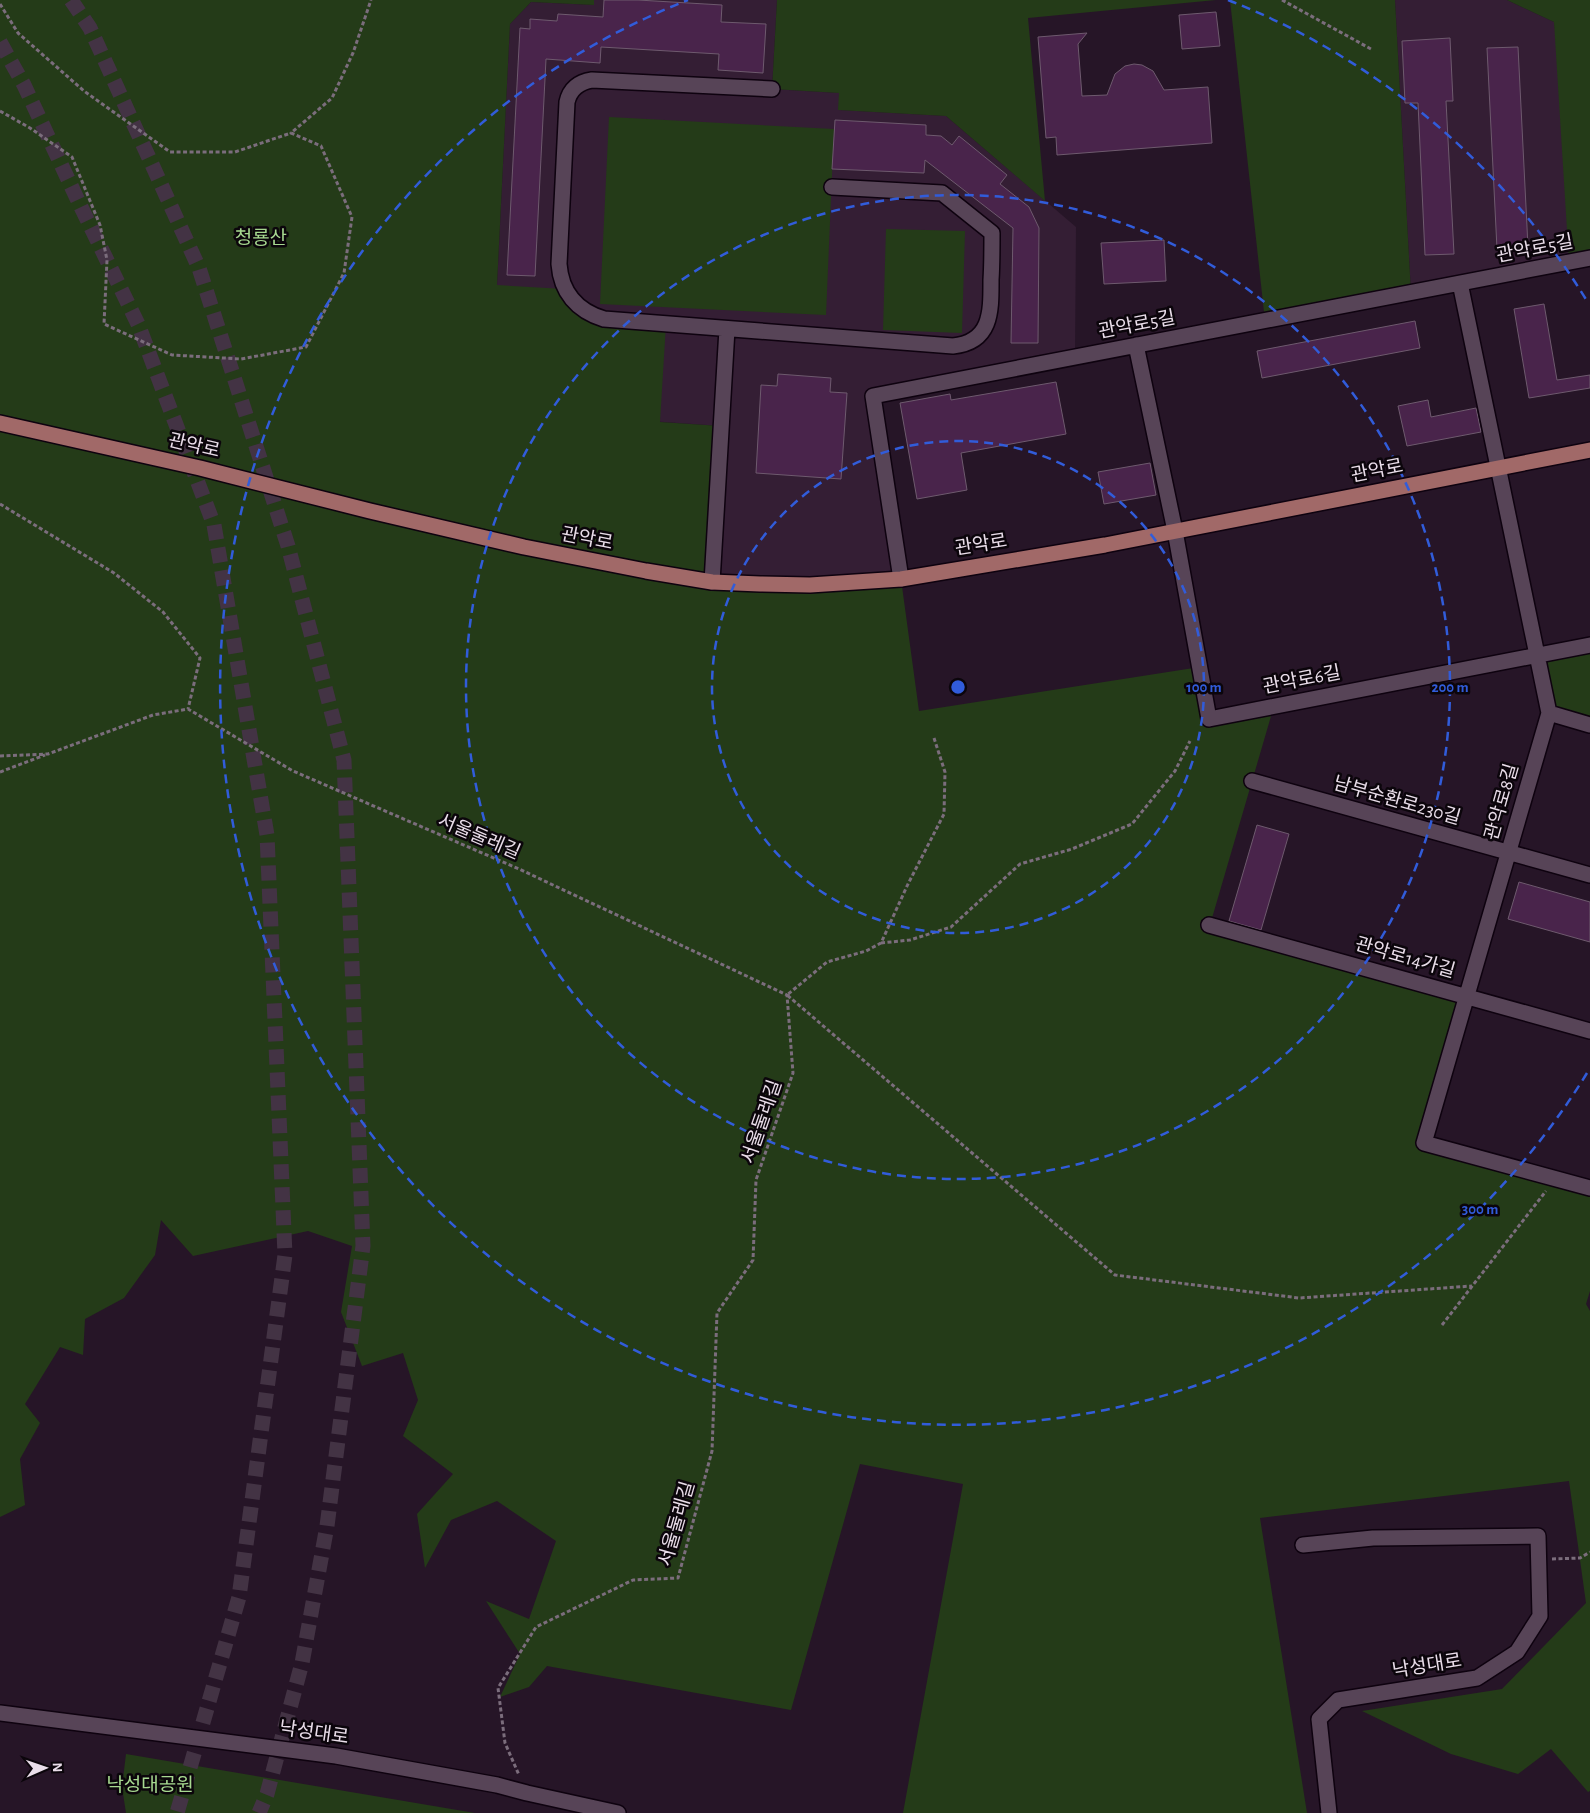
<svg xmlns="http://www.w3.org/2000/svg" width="1590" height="1813" font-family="'Alegreya Sans','Noto Sans KR',sans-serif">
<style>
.built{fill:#341e34}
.green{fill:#243b18}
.building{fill:#49244b;stroke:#6e5a6e}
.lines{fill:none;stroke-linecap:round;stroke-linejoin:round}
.highway-tunnel{stroke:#433344;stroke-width:15;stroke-dasharray:15 8;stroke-linecap:butt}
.minor-casing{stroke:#0e020f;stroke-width:18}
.major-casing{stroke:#0e020f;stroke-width:18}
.path{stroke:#7b6d7c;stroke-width:3;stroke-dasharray:4 2.5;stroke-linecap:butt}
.minor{stroke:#574457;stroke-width:15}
.major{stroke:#a16968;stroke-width:15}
.ring{fill:none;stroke:#315cda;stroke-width:2.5;stroke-dasharray:9 6}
.labels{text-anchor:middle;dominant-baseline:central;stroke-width:5;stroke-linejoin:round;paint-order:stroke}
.park-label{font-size:19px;fill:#a7d990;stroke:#0b050b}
.street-label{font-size:19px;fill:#e9dde9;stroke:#0b050b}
.centre{fill:#315cda;stroke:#0b050b;stroke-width:2.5}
.ring-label{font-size:15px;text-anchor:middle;font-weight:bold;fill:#315cda;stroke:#0b050b;stroke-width:5;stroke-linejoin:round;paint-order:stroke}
</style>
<rect width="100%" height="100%" fill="#261527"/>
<path class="built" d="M594 0H777L772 89 839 93V110L946 116 1076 227 1075 357 874 396 901 579 712 582 721 426 579 416 497 285 510 24 531 2 594 5Z
M1395 0H1507L1554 22 1590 258 1411 293Z"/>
<path class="green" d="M0 0H594V5L531 2 510 24 497 285 564 289 579 307 666 324 660 422 721 426 712 582 901 579 919 711 1200 667 1209 719 1274 706 1210 925 1467 996 1424 1143 1590 1188V1291L1586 1304 1590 1311V1791L1588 1792 1551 1749 1518 1774 1451 1754 1362 1711 1502 1689 1586 1603 1569 1481 1260 1518 1307 1813H903L963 1484 860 1464 791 1710 547 1666 529 1687 500 1697 520 1654 486 1601 529 1619 556 1541 497 1501 451 1520 425 1568 417 1514 453 1474 403 1436 418 1400 403 1353 362 1366 341 1312 352 1246 308 1231 193 1256 161 1220 155 1255 124 1298 85 1319 83 1355 60 1347 25 1404 40 1423 20 1459 25 1505 0 1517Z
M777 0H1216L1028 18 1045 201 946 116 838 110 839 93 772 89Z
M1230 0H1395L1411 293 1265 321Z
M1507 0H1590V258L1569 262 1554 22Z
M609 117 834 129 826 315 600 304Z
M886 229 965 231 962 333 883 330Z
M1590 645V725L1549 713 1537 655Z
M126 1754 475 1813H126L122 1787Z"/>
<path class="building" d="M604 0H638L722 5 721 22 766 24 763 73 718 70 719 54 601 47 600 63 546 59 535 276 507 275 520 28 530 29V19L557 21 558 14 603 17Z
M1216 12 1220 46 1182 49 1179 15Z
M1087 33 1078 44 1082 96 1107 95 1115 74 1125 66 1134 64 1142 65 1153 71 1164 90 1208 87 1212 143 1057 155 1056 137 1046 138 1038 37Z
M1450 38 1453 101H1446L1454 254 1425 255 1418 103H1405L1402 41Z
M1518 47 1528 247 1497 249 1487 48Z
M835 120 926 125V135L941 136 952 145 959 136 1007 175 1000 184 1029 207 1039 228 1038 343H1011L1013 228 925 160 924 173 832 169Z
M1164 240 1166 281 1104 284 1101 243Z
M1544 304 1557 380 1590 375V388L1529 398 1514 309Z
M1415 321 1420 348 1262 378 1257 351Z
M778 374 831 378 830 392 847 393 841 479 756 473 761 385 777 386Z
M1056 382 1066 434 961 453 967 490 917 499 900 403 950 394 951 400Z
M1428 400 1431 417 1476 408 1481 432 1407 446 1398 406Z
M1150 463 1156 495 1104 504 1098 472Z
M1257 825 1289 834 1261 930 1229 921Z
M1519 882 1590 902V942L1508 919Z"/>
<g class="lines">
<path class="highway-tunnel" d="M71 0 90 28 199 268 288 546 344 760 363 1246 327 1526 302 1663 267 1794 259 1813
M0 42 24 85 81 207 138 324 214 525 267 835 285 1255 239 1597 177 1813"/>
<g class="minor-casing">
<path id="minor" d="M772 89 592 80C579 82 570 89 567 102L559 264C561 292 577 311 604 319L953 346C992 342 991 311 991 280 992 265 992 249 992 233L942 193 832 187
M1460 283 1549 713 1424 1143 1590 1188
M1136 345 1175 531 1209 719 1590 645
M901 579 873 396 1590 258
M712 582 727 329
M1549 713 1590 725
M1252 781 1590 875
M1209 925 1590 1031
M1303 1545 1373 1538 1538 1536 1540 1616 1517 1652 1477 1678 1338 1700 1319 1719 1329 1813
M0 1713 336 1756 497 1785 527 1793 618 1813"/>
</g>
<g class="major-casing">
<path id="major" d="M0 423 200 468 370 511 524 547 646 571 712 582 760 584 810 585 901 579 1105 545 1590 450"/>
</g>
<path class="path" d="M1282 0 1371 49
M0 4 18 33 84 91 170 152H235L291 133
M0 111 30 128 72 157 100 225 107 260 104 324 172 355 241 359 306 347 344 273 352 217 321 146 291 133 332 98 353 53 371 0
M0 504 114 573 163 612 200 658 188 709
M934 738 945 772 944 814 908 884 881 943 866 951 827 962 787 995 1115 1275 1299 1298 1472 1286
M0 756 48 754 153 715 188 709 293 771 519 869 787 995 793 1073 756 1180 753 1260 717 1313 712 1451 678 1578 633 1580 536 1627 498 1688 505 1743 519 1775
M0 772 45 755
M881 943 910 940 951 927 1020 864 1072 849 1132 824 1175 771 1190 741
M1442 1325 1546 1191
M1552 1559 1580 1558 1590 1552"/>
<use href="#minor" class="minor"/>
<use href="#major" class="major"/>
</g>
<g class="ring">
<circle cx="958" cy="687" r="246"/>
<circle cx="958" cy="687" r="492"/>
<path d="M1587 1073A738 738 0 1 1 688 0M1228 0A738 738 0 0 1 1587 301"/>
</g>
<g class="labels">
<g class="park-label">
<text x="261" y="238">청룡산</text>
<text x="150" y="1785">낙성대공원</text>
</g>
<g class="street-label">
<text transform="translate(1535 249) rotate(-11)">관악로5길</text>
<text transform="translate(1137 325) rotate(-11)">관악로5길</text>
<text transform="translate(194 446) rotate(13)">관악로</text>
<text transform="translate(1377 471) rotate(-11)">관악로</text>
<text transform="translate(587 539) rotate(11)">관악로</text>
<text transform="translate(981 545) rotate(-9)">관악로</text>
<text transform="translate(1302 680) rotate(-11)">관악로6길</text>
<text transform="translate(1397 801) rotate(16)">남부순환로230길</text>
<text transform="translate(1502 802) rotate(-74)">관악로8길</text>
<text transform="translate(479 837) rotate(23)">서울둘레길</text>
<text transform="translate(1405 958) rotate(16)">관악로14가길</text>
<text transform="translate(762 1122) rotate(-71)">서울둘레길</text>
<text transform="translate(677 1524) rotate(-74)">서울둘레길</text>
<text transform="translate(1427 1666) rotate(-9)">낙성대로</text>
<text transform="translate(314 1733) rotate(8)">낙성대로</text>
</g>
</g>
<circle cx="958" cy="687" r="8" class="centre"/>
<g class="ring-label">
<text x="1204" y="692">100 m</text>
<text x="1450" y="692">200 m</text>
<text x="1480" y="1214">300 m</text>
</g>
<g transform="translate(45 1768) rotate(88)" stroke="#0b050b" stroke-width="4" paint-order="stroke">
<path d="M0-4L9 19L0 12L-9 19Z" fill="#e9dde9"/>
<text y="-8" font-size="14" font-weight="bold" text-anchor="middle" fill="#e9dde9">N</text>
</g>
</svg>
